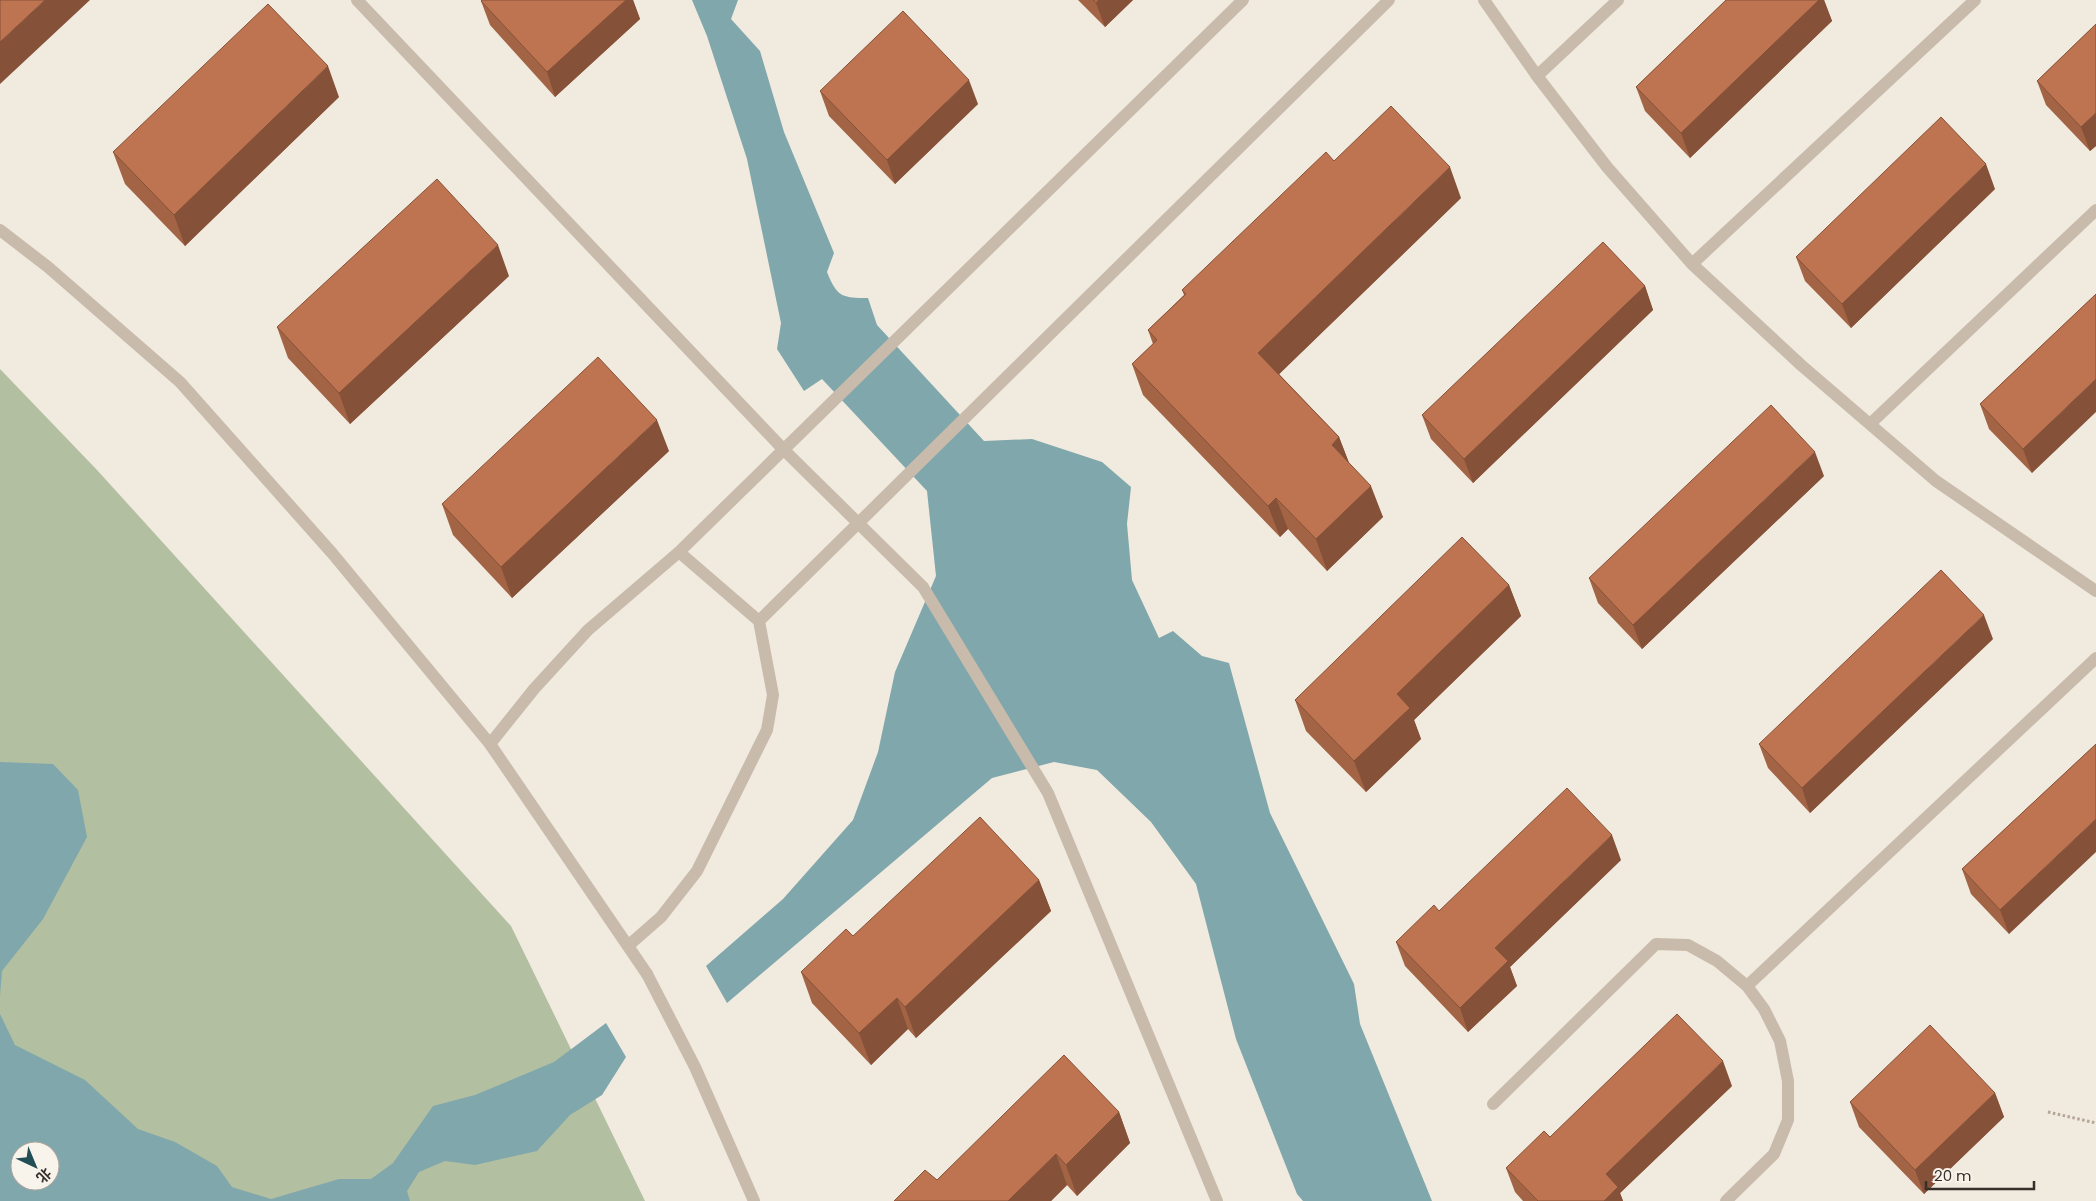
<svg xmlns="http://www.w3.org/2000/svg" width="2096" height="1201" font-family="Poppins,'Noto Sans SC',sans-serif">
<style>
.green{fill:#b2bfa0;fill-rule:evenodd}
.water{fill:#80a7ac;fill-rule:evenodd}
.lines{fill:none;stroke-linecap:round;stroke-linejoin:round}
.path{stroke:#b4a596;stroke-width:3;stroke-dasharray:2.5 2.5;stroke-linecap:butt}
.lane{stroke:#c9bbab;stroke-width:12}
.street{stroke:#c9bbab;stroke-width:12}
.wall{fill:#a36445}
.shaded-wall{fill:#855138}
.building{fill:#be7450;stroke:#855138}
</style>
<rect width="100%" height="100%" fill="#f1eadf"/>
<path class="green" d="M0 369 97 470 511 926 645 1201H0ZM20 1151H50V1181H20Z"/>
<path class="water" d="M692 0H738L731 19 760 51 784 132 834 253 827 272C837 297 842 298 868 298L877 325 984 441 1032 439 1102 462 1131 487 1127 524 1132 580 1159 638 1173 631 1202 656 1229 663 1270 813 1354 984 1360 1024 1432 1201H1303L1297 1194 1236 1039 1196 884 1151 822 1097 770 1054 762 992 778 727 1003 706 966 783 899 853 820 878 752 895 672 936 576 927 491 822 379 804 391 777 349 781 323 747 159 707 36Z
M0 762 53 764 78 790 87 837 43 919 2 971 0 996Z
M0 1014 15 1045 85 1080 138 1129 175 1142 217 1166 232 1187 271 1199 339 1179H371L393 1163 433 1106 475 1095 554 1062 606 1023 626 1057 602 1095 570 1115 537 1151 475 1165 445 1161 419 1172 407 1191 410 1201H0ZM20 1151H50V1181H20Z"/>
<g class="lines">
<path class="path" d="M2048 1112 2096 1123"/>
<path class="lane" d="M357 0 783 449 923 587 1048 793 1217 1201
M1484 0 1537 76 1607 167 1692 264 1801 365 1936 481 2096 591
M1537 76 1618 0
M1692 264 1975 0
M1870 424 2096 210
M679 552 1243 0
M759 621 1389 0
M490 744 534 689 588 630 679 552 759 621 773 695 767 730 697 871 661 917 629 945
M647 974 695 1067 754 1201
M1747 986 2096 658
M1493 1104 1656 944 1688 945 1717 961 1747 986 1764 1009 1780 1041 1788 1081V1120L1774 1154 1726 1201"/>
<path class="street" d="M0 230 48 267 180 382 332 553 490 744 647 974"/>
</g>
<path class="wall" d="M482 0H633L640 19 555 97 490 25 481 1Z
M1078 0H1133L1105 27Z
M1726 0H1824L1832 21 1690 158 1645 111 1636 87Z
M2096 24V146L2090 151 2046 105 2037 81Z
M820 91 978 104 895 184 829 116Z
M339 97 185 246 125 184 113 152Z
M1995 189 1851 328 1805 281 1796 257Z
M1461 198 1279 374 1339 437 1349 463 1383 517 1327 571 1288 529 1280 537 1143 395 1132 364 1153 344 1148 330 1184 295 1182 290Z
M509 276 350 424 288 358 277 327Z
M1645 286 1653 310 1473 483 1431 439 1422 415Z
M2096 294 2032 473 1989 429 1980 404Z
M669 451 512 598 453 535 442 504Z
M1824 476 1642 649 1598 603 1589 578Z
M1509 585 1521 616 1414 720 1421 739 1366 792 1306 731 1295 700Z
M1993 639 1810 813 1768 768 1759 744Z
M2096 744 2009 934 1971 894 1962 869Z
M1621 860 1510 967 1517 986 1468 1032 1405 966 1396 942Z
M1039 880 1051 911 916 1038 908 1029 871 1065 812 1003 801 972 853 936Z
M1732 1086 1620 1193 1623 1201H1523L1515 1192 1506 1168 1550 1137Z
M1995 1093 2004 1117 1924 1194 1859 1127 1850 1102Z
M1119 1112 1130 1143 1077 1196 1067 1185 1051 1201H894L937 1180Z"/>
<path class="shaded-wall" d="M45 0H90L0 84V42Z
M626 0H633L640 19 555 97 547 72Z
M1099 0H1133L1105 27 1096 3Z
M1819 0H1824L1832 21 1690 158 1681 133Z
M328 66 339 97 185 246 174 215Z
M969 80 978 104 895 184 887 160Z
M2096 113V146L2090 151 2081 127Z
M1986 164 1995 189 1851 328 1842 304Z
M1450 167 1461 198 1269 384 1258 353Z
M498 245 509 276 350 424 339 393Z
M1645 286 1653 310 1473 483 1464 459Z
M2096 379V412L2032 473 2023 449Z
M657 420 669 451 512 598 501 567Z
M1339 437 1351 468 1332 445Z
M1815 452 1824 476 1642 649 1633 625Z
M1371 486 1383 517 1327 571 1316 539Z
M1276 498 1288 529 1280 537 1268 506Z
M1509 585 1521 616 1414 720 1421 739 1366 792 1354 761 1397 694Z
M1984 615 1993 639 1810 813 1802 788Z
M2096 819V852L2009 934 2000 910Z
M1612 835 1621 860 1510 967 1517 986 1468 1032 1460 1008 1495 948Z
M1039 880 1051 911 916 1038 905 1007Z
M897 998 908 1029 871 1065 859 1033Z
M1723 1061 1732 1086 1620 1193 1623 1201H1604L1606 1174Z
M1995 1093 2004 1117 1924 1194 1915 1170Z
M1119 1112 1130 1143 1077 1196 1066 1165Z
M1056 1154 1067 1185 1051 1201H1008Z"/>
<path class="building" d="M0 0H45L0 42Z
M482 0H626L547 72 481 1Z
M1093 0H1099L1096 3Z
M1726 0H1819L1681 133 1636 87Z
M268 4 328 66 174 215 113 152Z
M903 11 969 80 887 160 820 91Z
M2096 24V113L2081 127 2037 81Z
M1391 106 1450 167 1258 353 1339 437 1332 445 1371 486 1316 539 1276 498 1268 506 1132 364 1157 340 1148 330 1186 294 1182 290 1326 152 1334 161Z
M1941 117 1986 164 1842 304 1796 257Z
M437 179 498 245 339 393 277 327Z
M1603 242 1645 286 1464 459 1422 415Z
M2096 294V379L2023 449 1980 404Z
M598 357 657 420 501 567 442 504Z
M1771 405 1815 452 1633 625 1589 578Z
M1462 537 1509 585 1397 694 1410 708 1354 761 1295 700Z
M1941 570 1984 615 1802 788 1759 744Z
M2096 744V819L2000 910 1962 869Z
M1567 788 1612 835 1495 948 1508 961 1460 1008 1396 942 1434 905 1439 911Z
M980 817 1039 880 905 1007 897 998 859 1033 801 972 846 929 853 936Z
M1677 1014 1723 1061 1606 1174 1618 1187 1604 1201H1538L1506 1168 1544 1131 1550 1137Z
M1930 1025 1995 1093 1915 1170 1850 1102Z
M1064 1055 1119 1112 1066 1165 1056 1154 1008 1201H894L925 1170 937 1180Z"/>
<g transform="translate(35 1166) rotate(136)"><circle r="24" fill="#f9f4eb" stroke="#aba59e"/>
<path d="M0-4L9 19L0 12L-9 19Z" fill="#224e56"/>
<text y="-8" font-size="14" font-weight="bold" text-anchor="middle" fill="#372f2a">北</text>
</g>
<path d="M1926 1181v8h108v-8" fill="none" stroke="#372f2a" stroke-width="2.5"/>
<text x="1934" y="1181" font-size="15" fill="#372f2a" stroke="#f9f4eb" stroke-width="4" paint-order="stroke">20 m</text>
</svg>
